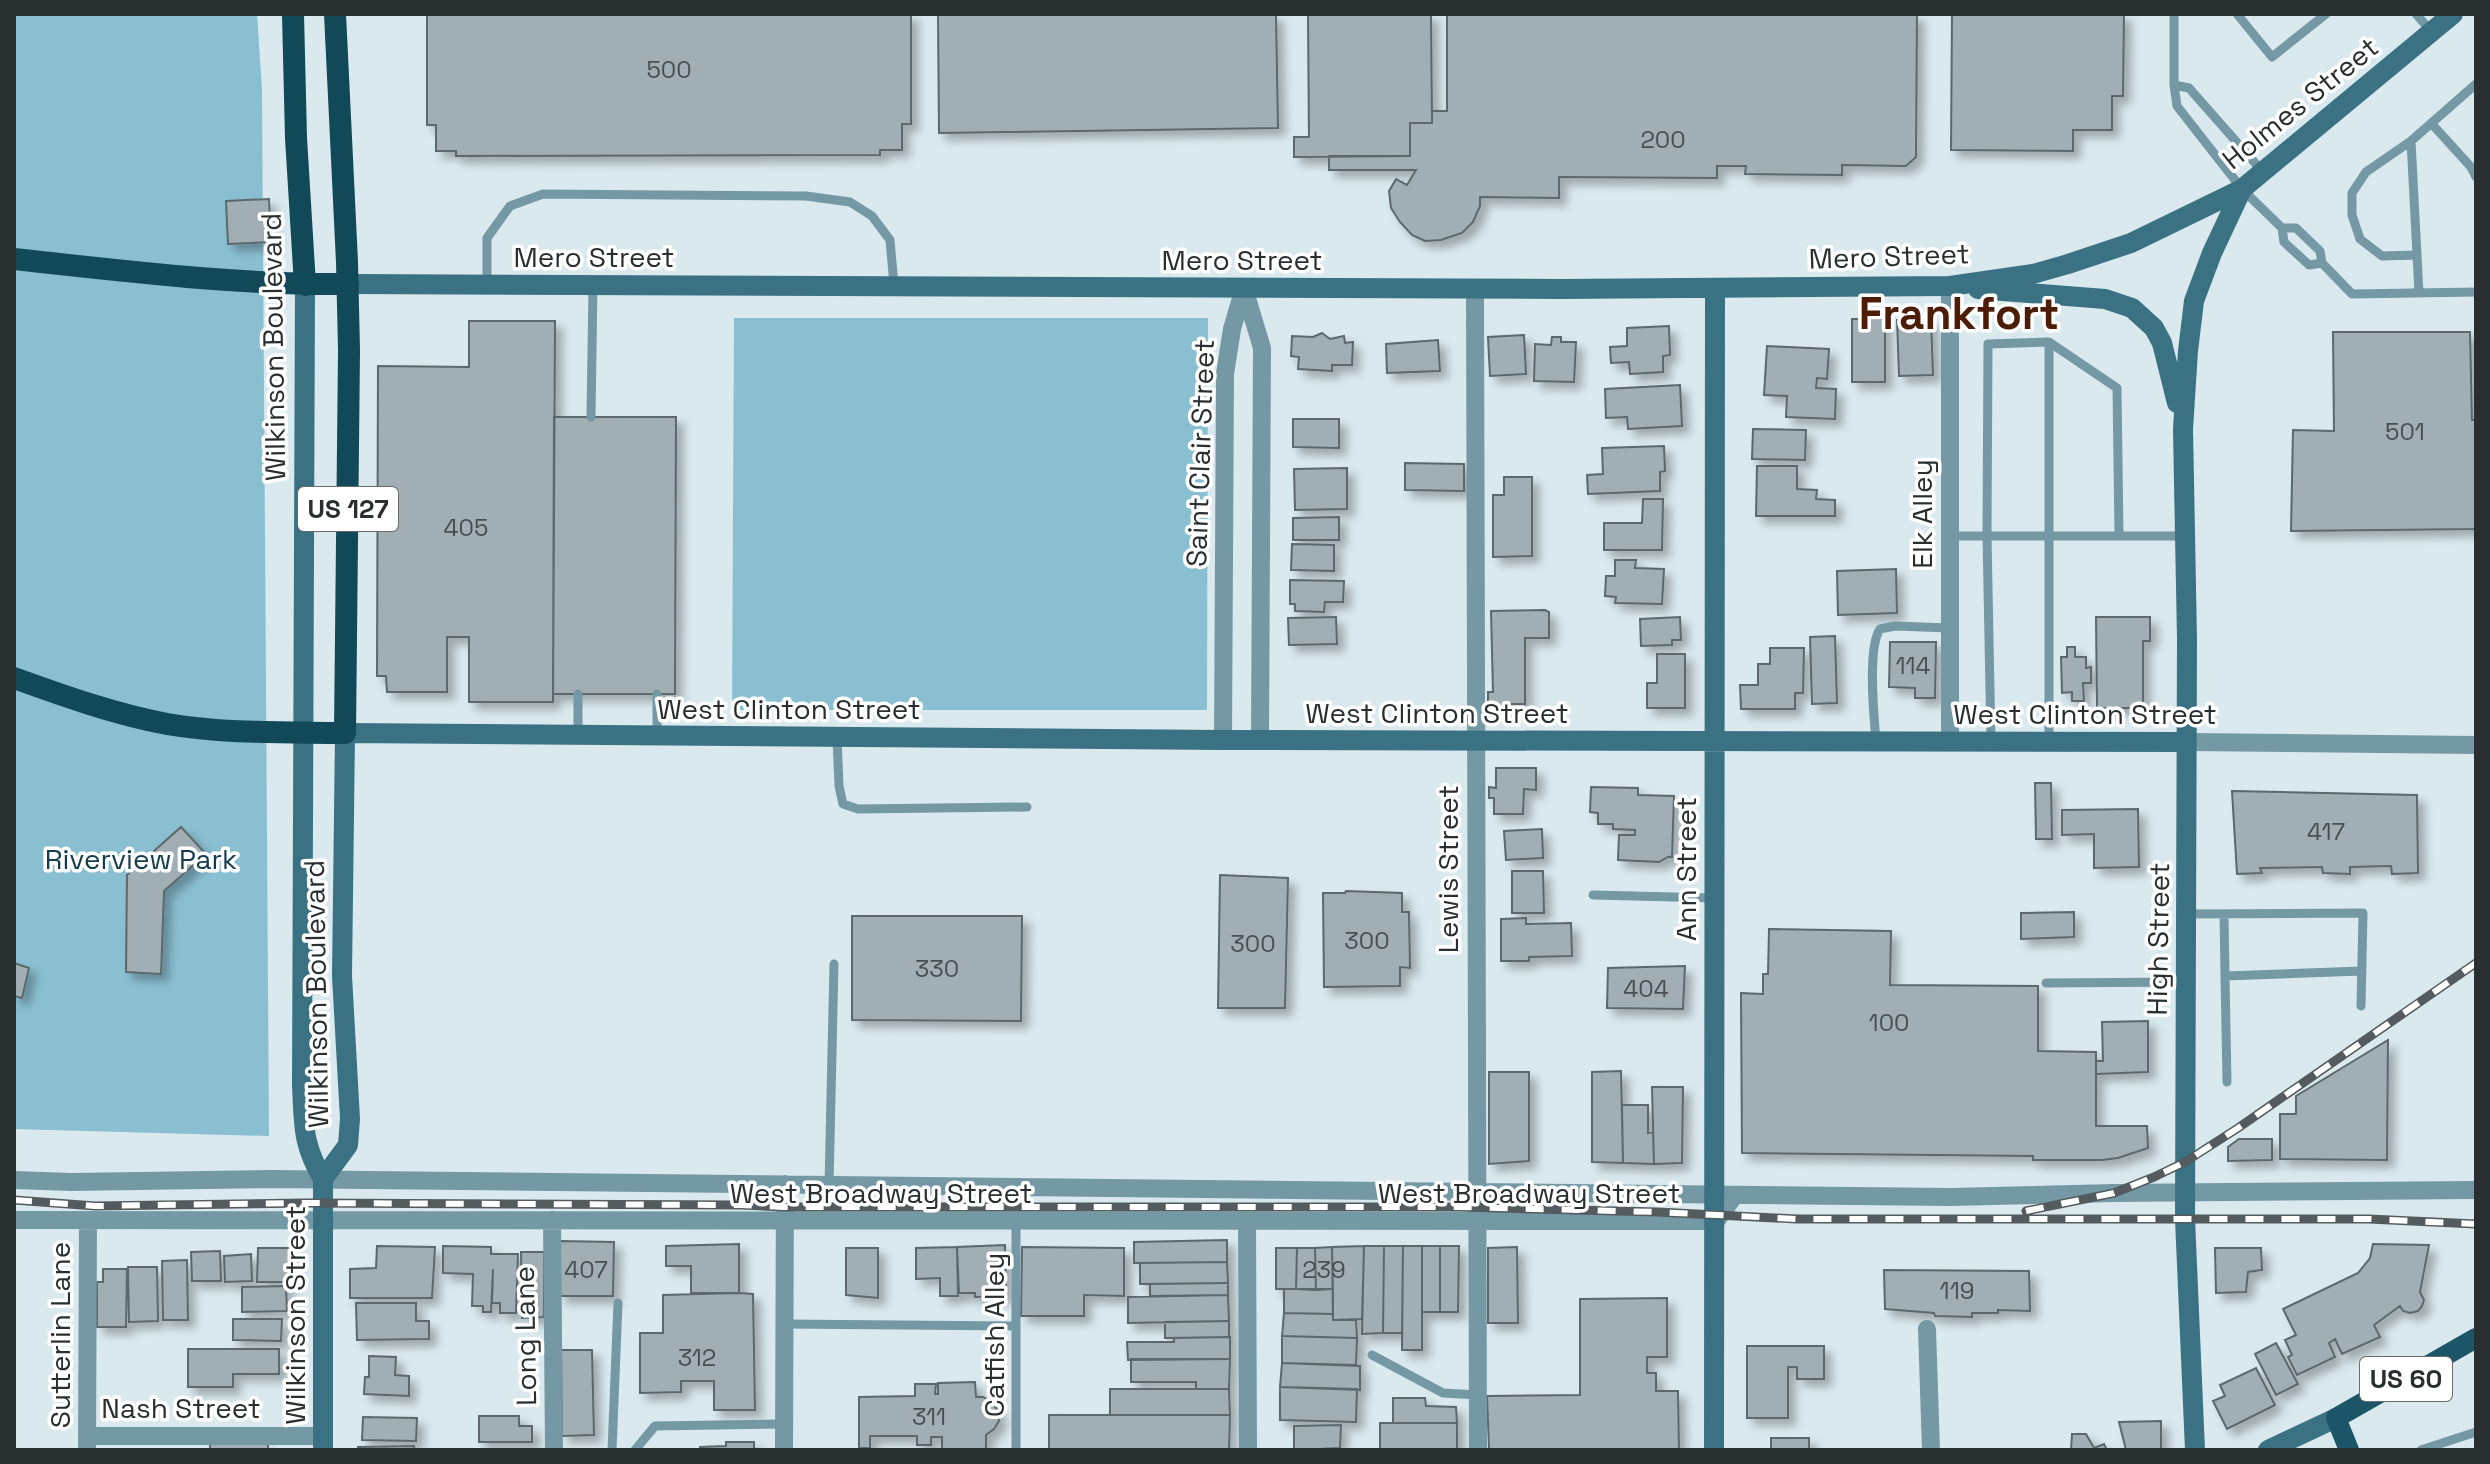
<svg xmlns="http://www.w3.org/2000/svg" width="2490" height="1464" font-family="'Space Grotesk',sans-serif">
<style>
.green{fill:#8abfd2}
.building{fill:#a1afb4;stroke:#5b686c;stroke-width:2;filter:url(#shadow)}
.lines{fill:none;stroke-linecap:round;stroke-linejoin:round}
.service{stroke:#7598a5;stroke-width:9}
.minor{stroke:#7598a5;stroke-width:18}
.secondary{stroke:#3a7284;stroke-width:20}
.primary{stroke:#1b5567;stroke-width:20}
.trunk{stroke:#114959;stroke-width:22}
.rail-casing{stroke:#535b5e;stroke-width:9}
.rail{stroke:#fff;stroke-width:6;stroke-dasharray:18;stroke-linecap:butt}
.labels{text-anchor:middle;dominant-baseline:central;stroke-width:7;stroke-linejoin:round;paint-order:stroke}
.number-label{font-size:24px;fill:#474f52}
.shield{fill:#fff;stroke:#696d6f;stroke-width:2}
.shield-label{font-size:26px;font-weight:bold;fill:#292f31}
.street-label{font-size:28px;fill:#292f31;stroke:#fff}
.park-label{font-size:28px;fill:#143d4a;stroke:#fff}
.town-label{font-size:44px;font-weight:bold;fill:#4c1c07;stroke:#fff}
</style>
<defs>
<filter id="shadow"><feDropShadow dx="7" dy="7" stdDeviation="4" flood-color="#0004"/></filter>
</defs>
<rect width="100%" height="100%" fill="#dae9ee"/>
<path class="green" d="M14 14H257L262 90 269 1136 14 1129Z
M734 318H1208L1207 710H732Z"/>
<path class="building" d="M427 14H911V124H902V150H880V155L456 156V151H436V125H427Z
M938 14H1276L1278 128 939 133Z
M1308 14H1431L1432 123H1410V156L1294 157V137H1309Z
M1447 14H1917L1916 157 1906 166 1842 165V175L1745 174 1746 166H1717V178L1559 177V198L1480 197V206L1473 222 1462 233 1441 240 1425 241 1412 235 1400 222 1391 208 1389 191 1396 179 1407 185 1416 170H1329V156H1410V123H1432V111H1447Z
M1952 14H2124L2123 96H2112V130H2073V151L1951 150Z
M269 199 271 242 228 244 226 201Z
M1852 319H1885V382H1852Z
M1931 319 1933 375 1899 376 1897 320Z
M469 321H555L553 702H469V637H447V692H387L386 676H377L378 366 469 367Z
M1669 326 1670 355 1663 356V372L1630 374 1629 362 1611 363 1610 347 1627 346V328Z
M2333 332H2470L2472 420H2476V529L2291 531 2293 430 2334 431Z
M1322 333 1330 339 1344 336 1345 343 1353 342 1352 365H1332V371L1298 369 1299 357 1291 356 1292 336 1313 337Z
M1524 335 1526 374 1490 376 1488 337Z
M1552 337H1561V342H1576L1574 382 1534 381 1535 344 1551 345Z
M1438 340 1440 371 1387 373 1386 344Z
M1767 346 1829 349 1827 379 1817 378 1816 388 1836 389 1835 419 1786 417 1787 396 1764 395Z
M1680 385 1682 426 1628 429 1627 417 1606 418 1605 389Z
M554 417H676L675 694H553Z
M1293 419H1339V448L1293 447Z
M1753 429 1806 430 1805 460 1752 459Z
M1664 446 1665 471 1660 472V491L1588 494 1587 475 1603 474 1602 448Z
M1405 463 1464 464V491L1405 490Z
M1757 466H1797V489L1817 490 1816 499 1835 500V516H1756Z
M1347 468V509L1295 510 1294 469Z
M1504 477H1532V556L1493 557V495H1504Z
M1643 499H1663L1662 550H1604V523H1642Z
M1339 517V540H1293V518Z
M1292 544 1334 545V571L1291 570Z
M1615 560H1636L1635 568 1664 569 1662 604 1615 603 1616 597 1605 596 1606 576H1615Z
M1896 569 1897 613 1838 615 1837 571Z
M1290 580 1344 581 1343 602H1325L1324 612 1295 611V604H1290Z
M1545 610 1549 612V638H1525V704H1504L1501 710H1488V692H1493L1491 611Z
M1336 617 1337 644 1289 645 1288 618Z
M1680 617 1681 640H1672V645L1641 646 1640 619Z
M2096 617H2150V641H2143V708H2097Z
M1835 636 1837 703 1812 704 1810 637Z
M1890 642H1936L1935 698H1915V688L1889 687Z
M2067 647H2075V657H2086V668L2091 667V683H2083L2084 701H2072V692L2062 693 2061 657H2067Z
M1770 648H1804L1803 693H1795V709H1741L1740 685H1758V664H1770Z
M1657 654H1685V708H1647V683H1657Z
M1496 768H1536V790L1524 789 1523 814H1494V798H1489V787L1496 788Z
M2035 783H2051L2052 839H2036Z
M1591 787 1638 788V795L1674 796 1672 857H1668L1659 862 1618 860 1619 835H1635V830L1613 829V824H1598V813L1590 812Z
M2232 791 2417 795 2418 873 2392 874 2391 866 2350 867V874L2323 873 2322 867 2260 868 2262 873 2237 874Z
M2138 809 2139 867 2094 868V834L2062 835V810Z
M181 827 206 854 164 891 161 974 126 972 127 875Z
M1542 829 1543 858 1506 860 1504 831Z
M1512 871H1543L1544 913H1512Z
M1220 875 1288 878 1285 1008H1218Z
M1346 891 1402 893V912H1409L1410 968 1400 967V986L1324 987 1323 893H1345Z
M2074 912V937L2021 939V913Z
M852 916H1022L1021 1021 852 1020Z
M1526 918V924L1571 923 1572 956 1529 957V961H1501V919Z
M1769 929 1891 931 1890 985 2038 986V1051L2096 1052V1126H2147L2148 1148 2118 1158 2102 1160H2033V1156L1742 1153 1741 993 1763 994V974H1768Z
M14 963 29 968 22 998 14 996Z
M1685 966 1683 1009 1607 1008 1608 968Z
M2148 1021V1072L2096 1074V1061H2103L2102 1022Z
M2388 1040 2387 1160 2280 1159V1114H2296V1096Z
M1621 1071 1623 1163 1592 1162V1072Z
M1489 1072H1529V1161L1489 1164Z
M1652 1087H1683L1682 1163 1654 1164Z
M1622 1105H1648V1133L1653 1132 1654 1164 1623 1163Z
M2239 1139H2272V1160L2228 1161V1147Z
M1227 1240V1262L1134 1263V1242Z
M560 1241 614 1242 613 1296H559Z
M739 1244V1293H691V1266H666V1246Z
M2373 1244 2429 1245 2420 1292 2424 1300 2422 1306 2418 1311 2410 1313 2403 1311 2400 1306 2374 1325 2380 1337 2342 1354 2335 1339 2329 1343 2335 1357 2297 1375 2288 1357 2292 1355 2285 1340 2296 1335 2283 1309 2358 1273 2370 1258Z
M1005 1245 1006 1296 975 1297V1293H959L957 1247Z
M377 1246 435 1247 432 1298H350V1269L376 1268Z
M443 1246 491 1247V1254H518L516 1313H500V1303H492L493 1269 491 1312H483V1306H472L473 1274 443 1273Z
M1364 1246 1362 1319 1333 1320 1332 1247Z
M1364 1246H1384L1383 1333 1362 1334Z
M1384 1246H1403L1402 1333H1383Z
M1403 1246H1422V1350H1402Z
M1422 1246H1440V1312H1422Z
M1440 1246H1459L1458 1312H1440Z
M957 1247 958 1296H940V1278L916 1279V1248Z
M1022 1247 1124 1248V1296L1084 1295V1316H1021Z
M1332 1247 1333 1289 1316 1290 1315 1248Z
M1517 1247 1518 1323H1488V1248Z
M258 1248H292V1282H257Z
M846 1248H878V1298L846 1295Z
M1276 1248H1297L1296 1289H1276Z
M1297 1248H1315L1316 1290 1296 1289Z
M2215 1248H2261L2262 1270 2248 1272 2246 1292 2216 1293Z
M220 1251 221 1281H192L191 1252Z
M521 1252H544V1317L522 1318Z
M251 1254 252 1281 225 1282 224 1256Z
M187 1260 188 1320H163L162 1261Z
M1227 1262 1228 1283 1140 1284V1263Z
M128 1267H157L158 1321 129 1322Z
M103 1269H127L126 1327H97V1282H103Z
M1884 1270 2029 1271 2030 1311 1998 1310V1313H1972V1317L1935 1316 1934 1313 1885 1309Z
M1228 1283V1295L1150 1296V1284Z
M286 1286 287 1311 242 1312V1287Z
M1284 1289H1333V1314L1284 1313Z
M739 1293 753 1294 755 1410H714V1381H681V1392L640 1393V1333H663V1295Z
M1228 1295 1229 1321 1128 1323V1297Z
M1667 1298V1357H1647V1373H1656V1391H1678L1679 1450 1489 1449 1487 1396 1580 1395V1299Z
M356 1303H416V1321H429V1339L357 1340Z
M1284 1313 1333 1314V1320H1356L1357 1338 1282 1336Z
M233 1319H282L281 1341 233 1340Z
M1229 1321V1337L1165 1338V1322Z
M1282 1336 1357 1338 1356 1365 1282 1363Z
M1230 1337V1359L1128 1360 1127 1342H1174V1338Z
M2276 1343 2298 1384 2276 1395 2255 1354Z
M1747 1346H1824V1379H1797V1367H1788V1418H1747Z
M188 1349H279V1374H233V1387H188Z
M561 1350H592L594 1435 562 1436Z
M369 1356 396 1357 395 1375 409 1376V1396L364 1394 365 1377H369Z
M1131 1359H1230L1229 1389H1196V1382H1131Z
M1282 1363 1360 1366V1390L1280 1387Z
M2256 1368 2275 1405 2227 1429 2213 1401 2225 1396 2220 1385Z
M975 1382 976 1397H983L992 1402 998 1411 999 1421 994 1429 986 1435V1449L942 1450V1437H931V1445H917V1436H870V1448H859V1397L915 1396V1384H936L935 1394H938V1383Z
M1280 1387 1357 1389 1356 1422 1280 1420Z
M1110 1389H1229L1230 1415H1110Z
M1393 1398H1425L1426 1406 1456 1407 1457 1423H1393Z
M1049 1415H1230L1229 1450H1049Z
M479 1416H519V1426H532V1442H479Z
M363 1417 417 1418 416 1441 362 1440Z
M2161 1421V1450H2126L2119 1422Z
M1380 1423H1457V1450H1380Z
M1341 1425 1340 1448 1294 1450V1426Z
M2072 1434H2086L2094 1448 2104 1444 2107 1450H2071Z
M1771 1438H1809V1450H1771Z
M726 1442H754V1450H700V1447L726 1446Z
M210 1443 268 1444V1450H210Z
M414 1446 415 1450H358V1447Z"/>
<g class="lines">
<path class="service" d="M2174 14V85
M2237 14 2272 57 2326 14
M2416 14 2431 31
M2431 123 2471 167 2476 177
M2411 141 2366 172 2352 193V215L2360 239 2382 256 2417 255
M2263 172 2189 88 2174 85 2177 106 2242 189 2282 228 2284 242 2309 265 2322 263
M2282 228H2296L2320 251 2322 263 2352 294 2476 292
M487 284V238L510 206 543 194 806 196 850 202 872 216 890 240 894 285
M2419 293 2411 141 2476 84
M591 417 593 285
M1950 536H2186
M578 694V734
M657 734V694
M837 737 839 786 843 804 858 809 1027 807
M1876 741C1874 717 1867 648 1880 629L1895 626 1950 628
M1991 742 1987 536 1988 344 2049 342 2117 388 2119 535
M2049 742V342
M1593 895 1713 898
M2187 914 2363 913 2361 1006
M2224 914 2225 976 2362 971
M2225 976 2227 1082
M2046 983 2186 982
M829 1185 834 964
M785 1324 1016 1326
M1372 1355 1443 1393 1478 1395
M612 1450 618 1303
M635 1450 655 1426 785 1424
M1016 1450V1221
M2421 1450 2476 1432"/>
<path class="minor" d="M1244 288 1262 348 1260 740
M1475 289 1478 1450
M1223 740 1225 374 1232 329 1244 288
M1950 742V286
M2187 742 2476 745
M14 1180 71 1182 272 1179 1951 1197 2114 1193 2476 1190
M14 1220 1716 1221 1735 1195
M552 1220 554 1450
M1247 1221 1248 1450
M1927 1329 1931 1450
M87 1436H323
M87 1450 88 1220
M784 1450 785 1184"/>
<path class="secondary" d="M348 284 1561 289 1950 286 2033 274 2068 264 2131 243 2242 189 2453 14
M305 285 302 1085C304 1124 302 1144 323 1179V1450
M1978 289 2105 299 2132 308 2154 328 2162 343 2177 403
M323 1179 348 1145 350 1119 342 976 345 733 1223 740 2187 742
M1714 1450 1715 288
M2195 1450 2185 1219 2187 639 2183 429 2188 351 2194 301 2212 253 2242 189
M2268 1450 2336 1418"/>
<path class="primary" d="M2349 1450 2336 1418 2476 1338"/>
<path class="trunk" d="M293 14 296 138 305 285
M14 259C125 271 236 285 348 284
M14 678C64 696 114 714 167 724 225 734 286 732 345 733L349 350 347 262 335 14"/>
<g class="rail-casing">
<path id="rail" d="M14 1200 95 1206 306 1203 741 1205 784 1207H1459L1657 1212 1797 1219H2369L2476 1224
M2026 1211 2114 1193 2154 1177 2185 1162 2238 1128 2476 963"/>
</g>
<use href="#rail" class="rail"/>
</g>
<g class="labels">
<g class="number-label">
<text x="669" y="69">500</text>
<text x="1663" y="139">200</text>
<text x="2405" y="431">501</text>
<text x="466" y="527">405</text>
<text x="1913" y="665">114</text>
<text x="2326" y="831">417</text>
<text x="1367" y="940">300</text>
<text x="1253" y="943">300</text>
<text x="937" y="968">330</text>
<text x="1646" y="988">404</text>
<text x="1889" y="1022">100</text>
<text x="586" y="1269">407</text>
<text x="1324" y="1269">239</text>
<text x="1957" y="1290">119</text>
<text x="697" y="1357">312</text>
<text x="929" y="1416">311</text>
</g>
<g class="shield">
<rect x="298" y="487" width="100" height="44" rx="6"/>
<rect x="2360" y="1357" width="92" height="44" rx="6"/>
</g>
<g class="shield-label">
<text x="348" y="509">US 127</text>
<text x="2406" y="1379">US 60</text>
</g>
<g class="street-label">
<text transform="translate(2300 103) rotate(-39)">Holmes Street</text>
<text transform="translate(1889 256) rotate(-2)">Mero Street</text>
<text x="594" y="257">Mero Street</text>
<text x="1242" y="260">Mero Street</text>
<text transform="translate(273 347) rotate(-91)">Wilkinson Boulevard</text>
<text transform="translate(1200 453) rotate(-88)">Saint Clair Street</text>
<text transform="translate(1922 514) rotate(-90)">Elk Alley</text>
<text x="789" y="709">West Clinton Street</text>
<text x="1437" y="713">West Clinton Street</text>
<text x="2085" y="714">West Clinton Street</text>
<text transform="translate(1448 869) rotate(-90)">Lewis Street</text>
<text transform="translate(1686 869) rotate(-90)">Ann Street</text>
<text transform="translate(2158 939) rotate(-89)">High Street</text>
<text transform="translate(316 994) rotate(-91)">Wilkinson Boulevard</text>
<text x="881" y="1193">West Broadway Street</text>
<text x="1529" y="1193">West Broadway Street</text>
<text transform="translate(295 1315) rotate(-90)">Wilkinson Street</text>
<text transform="translate(60 1335) rotate(-90)">Sutterlin Lane</text>
<text transform="translate(994 1335) rotate(-90)">Catfish Alley</text>
<text transform="translate(525 1336) rotate(-91)">Long Lane</text>
<text x="181" y="1408">Nash Street</text>
</g>
<g class="park-label">
<text x="141" y="859">Riverview Park</text>
</g>
<g class="town-label">
<text x="1959" y="314">Frankfort</text>
</g>
</g>
<rect width="2490" height="1464" fill="none" stroke="#292f31" stroke-width="32"/>
</svg>
